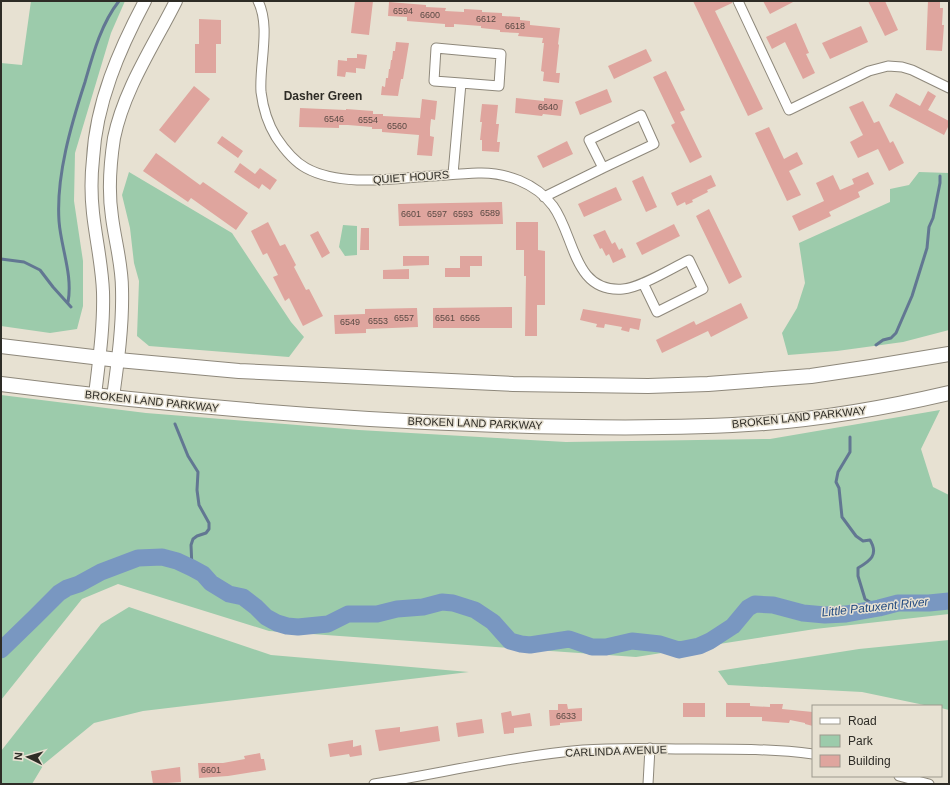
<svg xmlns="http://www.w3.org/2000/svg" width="950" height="785" font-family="Arial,sans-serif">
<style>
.green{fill:#9ccbab}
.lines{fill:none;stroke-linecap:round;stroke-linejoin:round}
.stream{stroke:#627792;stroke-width:3}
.river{stroke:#7997c1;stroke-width:17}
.building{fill:#dfa59e}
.street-casing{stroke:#8e887b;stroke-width:11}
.secondary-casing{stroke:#8e887b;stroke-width:14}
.primary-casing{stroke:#8e887b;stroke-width:16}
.street{stroke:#fff;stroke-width:9}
.secondary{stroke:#fff;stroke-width:12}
.primary{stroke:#fff;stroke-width:14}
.labels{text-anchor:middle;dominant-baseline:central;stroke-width:3;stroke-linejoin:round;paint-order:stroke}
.number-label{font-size:9px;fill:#5a4a44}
.street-label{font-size:11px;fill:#2e2c26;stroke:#e7e1d2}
.neighbourhood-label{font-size:12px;font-weight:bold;fill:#2e2c26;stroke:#e7e1d2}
.water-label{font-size:12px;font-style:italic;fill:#234b80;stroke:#e7e1d2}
</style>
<rect width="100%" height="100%" fill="#e7e1d2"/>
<path class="green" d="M31 1H125L111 33 75 153 74 201 83 261V306L77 329 50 333 1 326V63L22 65Z
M129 172 232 233 291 322 304 337 289 357 149 346 137 336 139 281 134 263 130 228 122 195Z
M919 172 949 173V330L903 342 837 351 788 355 782 333 797 308 805 283 799 243 890 202V189L909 185Z
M343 225 357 226V255L345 256 339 247Z
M1 395 146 413 359 430 566 442 770 439 940 410 921 449 933 487 949 495V614L815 629 636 657 269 631 118 584 82 599 1 700Z
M129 607 271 655 469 672 143 711 94 723 44 764 32 784H1V751L101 624Z
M949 640V710L941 708V706H929L862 692 728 685 718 671 859 649Z"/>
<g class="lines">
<path class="stream" d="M1 259 24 262 40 270 53 287 71 307
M68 302C73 275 61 248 59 221 56 176 71 125 85 82 93 54 101 24 119 1
M876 345 883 340 891 338 896 333 912 296 927 248 929 227 933 218 940 183V176
M175 424 188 456 198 472 197 490 199 505 209 523V529L206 533 197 536 193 539 191 545 192 568
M850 437V452L838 472 836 482 839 488 842 517 856 536 863 541 870 540C879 555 870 561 858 568V576L865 599 879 608"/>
<path class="river" d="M1 650 35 617 59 593 67 588 79 584 101 572 138 558 162 557 177 561 192 568 203 574 211 583 229 594 243 597 256 607 266 617 277 623 287 626 298 627 328 624 348 614H377L397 609 423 607 442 602 453 603 475 610 493 622 510 641 521 644 530 645 569 639 592 647H606L632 641 660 644 679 650 699 646 710 641 733 626 748 608 755 604 773 605 803 613 825 615 846 614 879 608 898 603H929L949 601"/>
</g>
<path class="building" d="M355 1H373L369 35 351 33Z
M693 1H732V3L715 11 763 109 748 116Z
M763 1H795L770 14Z
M868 1H885L898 30 885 36Z
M928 1H940V8H943L942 25H944L942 51 926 50Z
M389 2 426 5V7L446 8 445 11 464 12V9L482 10V12L502 13V16L520 17V20L530 21V25L560 28 558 44 559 45 556 73H560L559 83 543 81 544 72 541 71 544 43H542L543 38 518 36 519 33 500 32V30L481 28V26L454 24V27H445V24L407 21V17L388 16Z
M199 19 221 20V44H216V73H195V44H199Z
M796 23 809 53 806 54 815 73 803 79 785 42 772 49 766 37Z
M861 26 868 42 830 59 822 43Z
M396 42 409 43 403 79H401L398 96 381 95 382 86 385 87 386 78H388L389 69H390L391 60H392L393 51H395Z
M646 49 652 61 614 79 608 66Z
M357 54 367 55 365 69 356 68V73L346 72 345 77 337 76 338 60 347 61V58H357Z
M666 71 685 110 680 112 702 157 690 163 671 125 675 123 653 77Z
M194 86 210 99 175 143 159 130Z
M607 89 612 102 580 115 575 102Z
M928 91 936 96 928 110 949 121V125L944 135 889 106 896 93 920 106Z
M516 98 544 101V98L563 100 561 116 543 114 542 116 515 113Z
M422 99 437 101 435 120 431 119 430 128V136L434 137 432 156 417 155 419 135 382 132V129H372V127L348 125H339V128L299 127 300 108 346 110V109L373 111V114H383V116L420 118Z
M863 101 874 123 879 121 890 143 893 141 904 163 889 171 878 149 858 158 850 142 863 135 849 107Z
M482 104 498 105 496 124H499L497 142H500L499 152 482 151V140H480L482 122H480Z
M769 127 784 159 797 152 803 164 789 171 801 195 787 201 755 133Z
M222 136 243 151 238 158 217 143Z
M567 141 573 154 543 168 537 156Z
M156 153 200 185 203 182 248 213 236 230 191 198 188 202 143 171Z
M240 163 255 174 260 168 277 180 270 190 262 184 259 189 234 172Z
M868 172 874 184 858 192 860 197 829 212 831 216 799 231 792 216 824 201 816 183 833 175 840 190 854 184 852 179Z
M711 175 716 186 707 190 708 192 692 200 693 202 686 205 685 202 677 206 671 193Z
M643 176 657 207 646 212 632 181Z
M616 187 622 200 584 217 578 204Z
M502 202 503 224 399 226 398 204Z
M709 209 742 277 729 284 696 216Z
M268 222 280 246 285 244 296 265 294 267 306 290 309 289 323 316 303 326 289 298 285 301 273 277 278 275 267 253 263 255 251 231Z
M516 222H538V250L545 251V305H537V336H525L526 276H524V250H516Z
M674 224 680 236 642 255 636 243Z
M361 228H369V250H360Z
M605 230 612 244 615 242 619 250 622 248 626 257 613 263 609 254 606 256 602 248 600 249 593 235Z
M318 231 330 253 322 258 310 235Z
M403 256H429V265L403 266Z
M460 256H482V266H470V277H445V268H460Z
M409 269V279H383V270Z
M741 303 748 318 711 337 708 331 662 353 656 340 694 321 696 325Z
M512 307V328H433V308Z
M417 308 418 327 366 329V333L335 334 334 315 365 314V309Z
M583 309 641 319 639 330 630 328 629 332 621 330 622 327 605 324 604 328 596 327 597 324 580 320Z
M683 703H705V717H683Z
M726 703H750V706L770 707V704H783L782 709 813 712V726L805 724V723L790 720 789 723 762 721V717H726Z
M558 704H567L568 709 582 708V721L560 723V725L550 726 549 710H558Z
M511 711 512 716 530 713 532 726 514 728V733L504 734 501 713Z
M482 719 484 733 458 737 456 723Z
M438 726 440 741 379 751 375 730 400 727V732Z
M353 740V747L361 745 362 755 350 757 349 754 330 757 328 744Z
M260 753 261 759H264L266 770 228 776 199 778 198 763H223L245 759 244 756Z
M180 767 181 782 153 784 151 771Z"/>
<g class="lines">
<g class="street-casing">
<path id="street" d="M258 1C271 27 259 64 261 92 263 108 268 124 276 137 284 149 293 161 306 168 337 185 382 180 417 177 437 176 457 174 478 173 505 172 536 183 553 206 575 236 573 293 623 289 640 288 672 268 689 260L703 289 657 312 643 283
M738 1 789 110 869 71 888 66 902 67 912 70 949 88
M453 174 461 83 499 86 501 54 436 48 434 81 461 83
M544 197 603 168 589 140 641 115 654 144 603 168
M899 776 929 784
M374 784C443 773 513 756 583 750 621 747 660 749 698 749 737 749 775 749 813 754
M648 784 650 748"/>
</g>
<g class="secondary-casing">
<path id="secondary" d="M95 395C99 361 104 326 103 292 102 265 96 240 93 213 91 195 91 177 93 159 96 103 119 50 145 1
M113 397C118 361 123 324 122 289 122 264 115 241 112 217 108 191 110 164 114 138 124 89 154 45 176 1"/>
</g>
<g class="primary-casing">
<path id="primary" d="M1 346 118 360 239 371 513 384 648 386 708 384 811 376 871 367 949 354
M1 384C158 404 315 418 473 424 570 428 668 430 765 423 827 418 889 407 949 393"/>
</g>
<use href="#street" class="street"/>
<use href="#secondary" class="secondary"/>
<use href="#primary" class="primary"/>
</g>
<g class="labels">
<g class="number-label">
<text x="403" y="11">6594</text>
<text x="430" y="15">6600</text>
<text x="486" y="19">6612</text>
<text x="515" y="26">6618</text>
<text x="548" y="107">6640</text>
<text x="334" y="119">6546</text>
<text x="368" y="120">6554</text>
<text x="397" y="126">6560</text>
<text x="490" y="213">6589</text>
<text x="411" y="214">6601</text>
<text x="437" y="214">6597</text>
<text x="463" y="214">6593</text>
<text x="404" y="318">6557</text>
<text x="445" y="318">6561</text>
<text x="470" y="318">6565</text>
<text x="378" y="321">6553</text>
<text x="350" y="322">6549</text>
<text x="566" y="716">6633</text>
<text x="211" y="770">6601</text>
</g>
<g class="street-label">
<text transform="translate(411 177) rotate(-4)">QUIET HOURS</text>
<text transform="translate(152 401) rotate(6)">BROKEN LAND PARKWAY</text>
<text transform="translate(799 417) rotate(-6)">BROKEN LAND PARKWAY</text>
<text transform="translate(475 423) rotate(2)">BROKEN LAND PARKWAY</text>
<text transform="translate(616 751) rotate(-2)">CARLINDA AVENUE</text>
</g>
<g class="neighbourhood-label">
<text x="323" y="96">Dasher Green</text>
</g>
<g class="water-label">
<text transform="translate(875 607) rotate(-6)">Little Patuxent River</text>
</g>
</g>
<rect width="950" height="785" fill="none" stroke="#2e2c26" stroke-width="4"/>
<rect x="812" y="705" width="130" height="72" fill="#e7e1d2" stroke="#9d998d"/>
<rect x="820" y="718" width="20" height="6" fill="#ffffff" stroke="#9d998d"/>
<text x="848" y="725" font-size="12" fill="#2e2c26">Road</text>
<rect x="820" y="735" width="20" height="12" fill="#9ccbab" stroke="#9d998d"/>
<text x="848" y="745" font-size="12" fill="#2e2c26">Park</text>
<rect x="820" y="755" width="20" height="12" fill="#dfa59e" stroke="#9d998d"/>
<text x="848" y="765" font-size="12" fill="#2e2c26">Building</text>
<g transform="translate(28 757) rotate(275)" stroke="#e7e1d2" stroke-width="3" paint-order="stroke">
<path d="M0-3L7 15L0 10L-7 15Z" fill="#2e2c26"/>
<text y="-6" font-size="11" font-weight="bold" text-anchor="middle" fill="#2e2c26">N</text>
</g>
</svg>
